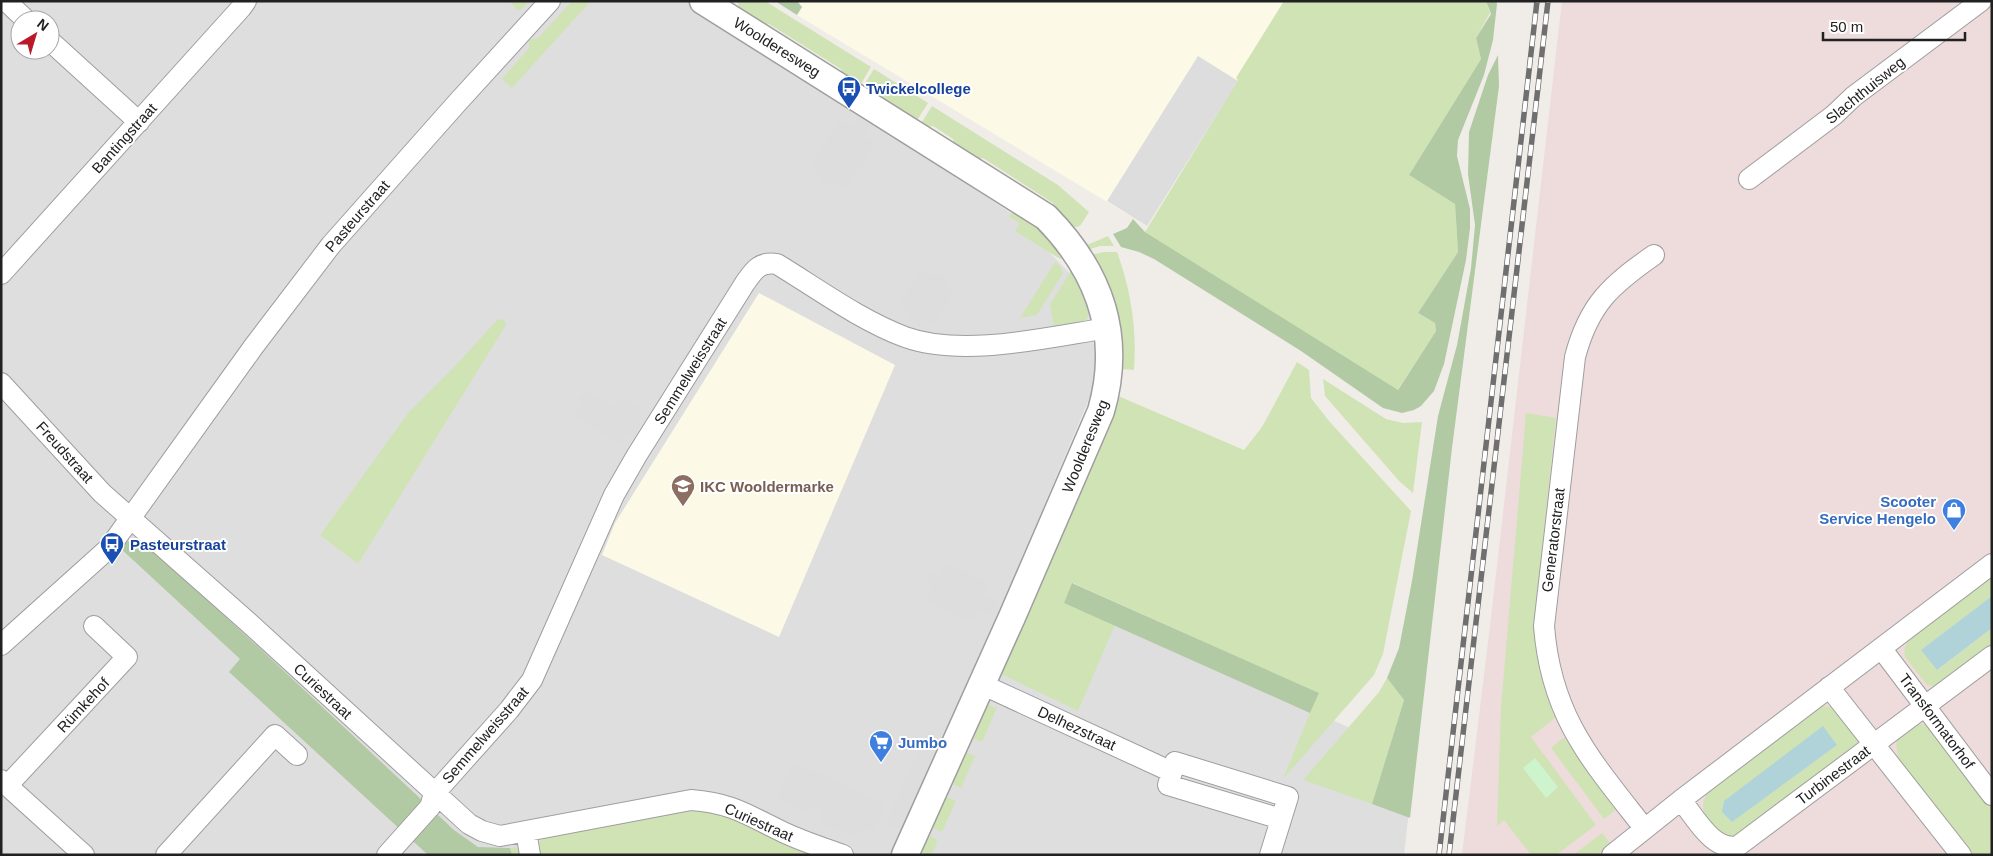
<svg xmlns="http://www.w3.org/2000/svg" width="1993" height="856" font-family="Helvetica,sans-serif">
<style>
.residential{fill:#dfdede;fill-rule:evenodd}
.commercial{fill:#eedbdc}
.education{fill:#fcfae6}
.grass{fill:#d0e3b5;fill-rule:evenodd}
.forest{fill:#b2caa3}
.park{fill:#cdf4cc}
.parking{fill:#ddd}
.water{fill:#afd3d8}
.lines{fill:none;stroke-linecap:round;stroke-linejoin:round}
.minor-casing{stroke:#9e9e9e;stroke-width:22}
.tertiary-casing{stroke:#9e9e9e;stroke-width:29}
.minor{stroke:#fff;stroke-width:20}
.tertiary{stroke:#fff;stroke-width:26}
.rail-casing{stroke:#6f6f6f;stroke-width:5.5}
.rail{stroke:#fff;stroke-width:4;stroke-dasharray:11;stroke-linecap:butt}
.labels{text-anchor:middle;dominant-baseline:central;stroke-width:4;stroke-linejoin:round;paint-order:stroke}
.street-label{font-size:15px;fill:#212121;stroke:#fff}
.transit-label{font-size:15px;font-weight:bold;fill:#164399;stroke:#fff;text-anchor:start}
.education-label{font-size:15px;font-weight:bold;fill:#785e54;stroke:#fff;text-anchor:start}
.shop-label{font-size:15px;font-weight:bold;fill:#366cbe;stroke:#fff;text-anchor:end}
</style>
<rect width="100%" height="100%" fill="#f0ede9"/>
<path class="residential" d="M1 1H687L1011 213 1089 293 1097 380 1014 577 1415 757 1404 855H1ZM20 20H50V50H20Z"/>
<path class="commercial" d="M1562 1H1992V855H1462L1490 626Z"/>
<path class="education" d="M797 1H1284L1236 78 1239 80 1147 226 797 15 802 7Z
M759 293 895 365 779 637 602 555 615 523Z"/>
<path class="grass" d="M510 1H529L521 10H517Z
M572 1H591L512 88 502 79 529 48V40L538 38Z
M737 1H765L871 67 859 87 842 76 841 69 769 24 759 25 740 10Z
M1284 1H1486L1490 13 1476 38 1481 59 1409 175 1455 204 1458 252 1418 313 1435 323 1436 331 1397 391 1145 232 1238 80 1236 78Z
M874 69 928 103 916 122 883 102 884 98 864 85Z
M932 106 1058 185 1089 212 1080 226 1072 228 1054 211 1053 203 983 158 975 160 955 147 953 139 933 126 924 128 920 125Z
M1015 208 1034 221 1068 256 1060 259 1015 231 1020 223 1009 217Z
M1108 236 1114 246H1100L1087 250V245Z
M1104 252H1117C1131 290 1137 329 1134 370L1121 369 1090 255Z
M1055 262 1060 266 1063 273 1037 315 1020 318Z
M1074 266 1091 313 1083 323 1054 328 1050 304Z
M498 319 504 320 506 325 358 564 320 535 409 412 455 366Z
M1297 362 1309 370 1311 398 1329 421 1411 511 1383 654 1374 675 1283 779 1318 693 1073 583 1064 603 1115 625 1078 711 999 673 1116 395 1244 450 1262 427Z
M1323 379 1386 419 1403 423 1422 422 1413 493 1399 481 1325 396Z
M1526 413 1556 418 1535 615 1536 651 1545 688 1556 717 1531 737 1596 825 1556 855H1531L1504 820 1497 826 1501 707Z
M1992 576V596L1921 650 1938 670 1992 628V652L1938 687 1927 685 1905 657C1903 649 1906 643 1911 638Z
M1387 678 1404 700 1372 804 1303 780 1379 692Z
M983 703 997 708 982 742 969 736Z
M1822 706 1834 707 1860 742 1733 841C1715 828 1692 814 1709 790ZM1837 745 1732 821 1722 812Z
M1922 724 1929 726 1992 805V855H1970L1898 758 1896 742C1902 733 1911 725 1922 724Z
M1564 737 1617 809 1604 819 1551 748Z
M962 751 975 756 961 788 948 782Z
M942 795 956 801 942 832 928 826Z
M682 811 707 812 731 817 819 855H512L510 848 537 845 544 837Z
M1602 833 1611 844 1597 855H1573Z
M924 834 936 839 937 843 931 855H920Z"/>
<path class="forest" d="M775 1H797L802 7 797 15Z
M1486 1H1496L1497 4 1493 40 1484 75 1458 140 1457 156 1470 209V228L1466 260 1444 364 1434 391 1421 406 1414 410 1402 413 1383 408 1301 351 1154 259 1139 252 1121 247 1113 234 1127 228 1133 219 1145 232 1398 390 1436 331 1435 323 1418 313 1458 252 1455 204 1409 175 1481 59 1476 38 1491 14Z
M1498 55 1499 86 1452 448 1410 818 1372 804 1404 700 1387 678 1399 648 1412 581 1438 416 1457 345 1471 268 1475 225 1468 174 1469 132 1488 75Z
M131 541 141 542 149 545 454 830 478 847 510 848 512 855H428L229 672 240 659 119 547 122 543Z
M1072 583 1319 693 1310 713 1064 603Z"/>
<path class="park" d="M1535 758 1558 787 1546 798 1523 768Z"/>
<path class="parking" d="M1198 56 1238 81 1147 226 1107 201Z
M858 117 870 125 865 136 874 142V146L848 188H844L836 184 829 185 821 181V175L812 168 811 165 838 122 841 121 851 126Z
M920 270 931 275 938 273 945 278 947 285 955 292 934 325 925 320 921 321 919 326 905 323 909 311 899 303Z
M743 272 720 309 718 301 735 274Z
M748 292 749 300 657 447 650 448Z
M827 303 907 344 899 348 877 339 829 311Z
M719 311 681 371 679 364 711 313Z
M586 390 611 405 623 396 642 408V412L638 421 641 424 634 436 628 435 622 444H619L576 417V414L580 405 578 399Z
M947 563 987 582 984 595 1000 603 994 616 977 609 972 619 968 620 929 602 928 599 932 590 926 583 929 574H939L944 565Z
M927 732 945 740 903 832 885 824Z
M793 762 886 804 874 831 868 829 851 836 819 822 824 809 812 804 807 813 776 799Z"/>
<path class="water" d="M1992 596V628L1937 670 1921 650Z
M1823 726 1837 745 1732 822 1722 812 1724 801Z"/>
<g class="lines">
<g class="minor-casing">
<path id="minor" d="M6 1 26 20
M50 41 139 122
M1749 179 1834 115 1854 96 1981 1
M1 274 241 8 246 1
M1 383 102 493 248 622 469 824 482 831 500 836 691 800C733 803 749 816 785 833 804 842 824 848 843 855
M1992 564 1681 800C1695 817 1713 852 1738 846L1992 656
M1 645 109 548 254 346 331 245 457 103 550 1
M1881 648 1992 795
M981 684 1172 772 1175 762 1288 797 1270 855
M1829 687 1961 855
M1172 772 1168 785 1281 819
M1 780 84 855
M7 786 127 657 94 626
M1644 828C1591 760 1551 717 1544 626L1575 357C1589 304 1611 285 1654 255
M526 831 530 855
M166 855 275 735 297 755
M387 855 430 807 434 794 509 710 532 680 614 495 637 455 745 283C754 270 760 261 777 264 818 289 860 320 905 337 963 358 1049 337 1108 328
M1612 855 1681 800"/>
</g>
<g class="tertiary-casing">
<path id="tertiary" d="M703 1 1046 217C1099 271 1123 335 1101 411L1012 617 905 855"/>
</g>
<use href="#minor" class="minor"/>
<use href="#tertiary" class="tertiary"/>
<g class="rail-casing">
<path id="rail" d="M1439 855 1537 1
M1449 855 1548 1"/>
</g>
<use href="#rail" class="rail"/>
</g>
<defs>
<g id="bus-pin" transform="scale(1.25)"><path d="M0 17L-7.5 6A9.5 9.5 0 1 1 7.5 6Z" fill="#1a4fb4" stroke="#fff"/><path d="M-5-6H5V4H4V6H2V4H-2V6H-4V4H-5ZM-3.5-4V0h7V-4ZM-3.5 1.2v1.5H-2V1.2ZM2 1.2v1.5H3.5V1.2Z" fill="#fff"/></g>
<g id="school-pin" transform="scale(1.25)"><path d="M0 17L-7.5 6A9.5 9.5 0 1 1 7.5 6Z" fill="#8d6e63" stroke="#fff"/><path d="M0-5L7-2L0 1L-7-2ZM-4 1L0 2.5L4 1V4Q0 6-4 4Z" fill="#fff"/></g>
<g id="shop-pin" transform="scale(1.25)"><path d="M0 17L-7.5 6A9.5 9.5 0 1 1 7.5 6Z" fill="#3f7fe0" stroke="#fff"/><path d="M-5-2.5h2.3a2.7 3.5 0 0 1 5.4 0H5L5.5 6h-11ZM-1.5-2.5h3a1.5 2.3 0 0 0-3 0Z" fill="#fff"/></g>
<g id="supermarket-pin" transform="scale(1.25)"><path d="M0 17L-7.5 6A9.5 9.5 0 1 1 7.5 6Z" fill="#3f7fe0" stroke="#fff"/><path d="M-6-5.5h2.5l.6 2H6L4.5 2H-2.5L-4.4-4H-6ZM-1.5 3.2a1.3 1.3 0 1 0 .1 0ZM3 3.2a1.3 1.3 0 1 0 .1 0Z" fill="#fff"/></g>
</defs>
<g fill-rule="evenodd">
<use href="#bus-pin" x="849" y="88"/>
<use href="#school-pin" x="683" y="486"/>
<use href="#shop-pin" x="1954" y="510"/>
<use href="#bus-pin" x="112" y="544"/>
<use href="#supermarket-pin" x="881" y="742"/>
</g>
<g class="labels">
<g class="street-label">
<text transform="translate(777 47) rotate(32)">Woolderesweg</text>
<text transform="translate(1865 90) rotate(-39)">Slachthuisweg</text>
<text transform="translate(124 138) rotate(-48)">Bantingstraat</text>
<text transform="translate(357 216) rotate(-49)">Pasteurstraat</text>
<text transform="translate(690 371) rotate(-58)">Semmelweisstraat</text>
<text transform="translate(1085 446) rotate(-68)">Woolderesweg</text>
<text transform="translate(65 452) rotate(48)">Freudstraat</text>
<text transform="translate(1553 540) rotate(-83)">Generatorstraat</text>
<text transform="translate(323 691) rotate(43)">Curiestraat</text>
<text transform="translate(83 705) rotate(-47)">Rümkehof</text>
<text transform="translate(1937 721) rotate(53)">Transformatorhof</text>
<text transform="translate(1077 728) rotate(25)">Delhezstraat</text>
<text transform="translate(485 735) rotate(-49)">Semmelweisstraat</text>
<text transform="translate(1833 775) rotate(-37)">Turbinestraat</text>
<text transform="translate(759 822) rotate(24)">Curiestraat</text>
</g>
<g class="transit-label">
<text x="866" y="88">Twickelcollege</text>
<text x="130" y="544">Pasteurstraat</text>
</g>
<g class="education-label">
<text x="700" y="486">IKC Wooldermarke</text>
</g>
<g class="shop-label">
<text x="1936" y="501">Scooter<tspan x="1936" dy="17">Service Hengelo</tspan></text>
<text x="898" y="742" text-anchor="start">Jumbo</text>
</g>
</g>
<rect width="1993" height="856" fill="none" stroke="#212121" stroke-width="5"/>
<g transform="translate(35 35) rotate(38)"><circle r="24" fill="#ffffff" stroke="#a6a6a6"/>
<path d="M0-4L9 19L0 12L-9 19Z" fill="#b91928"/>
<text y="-8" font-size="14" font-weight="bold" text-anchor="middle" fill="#212121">N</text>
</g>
<path d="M1823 32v8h142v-8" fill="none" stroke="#212121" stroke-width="2.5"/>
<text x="1830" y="32" font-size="15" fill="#212121" stroke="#ffffff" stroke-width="4" paint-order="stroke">50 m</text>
</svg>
